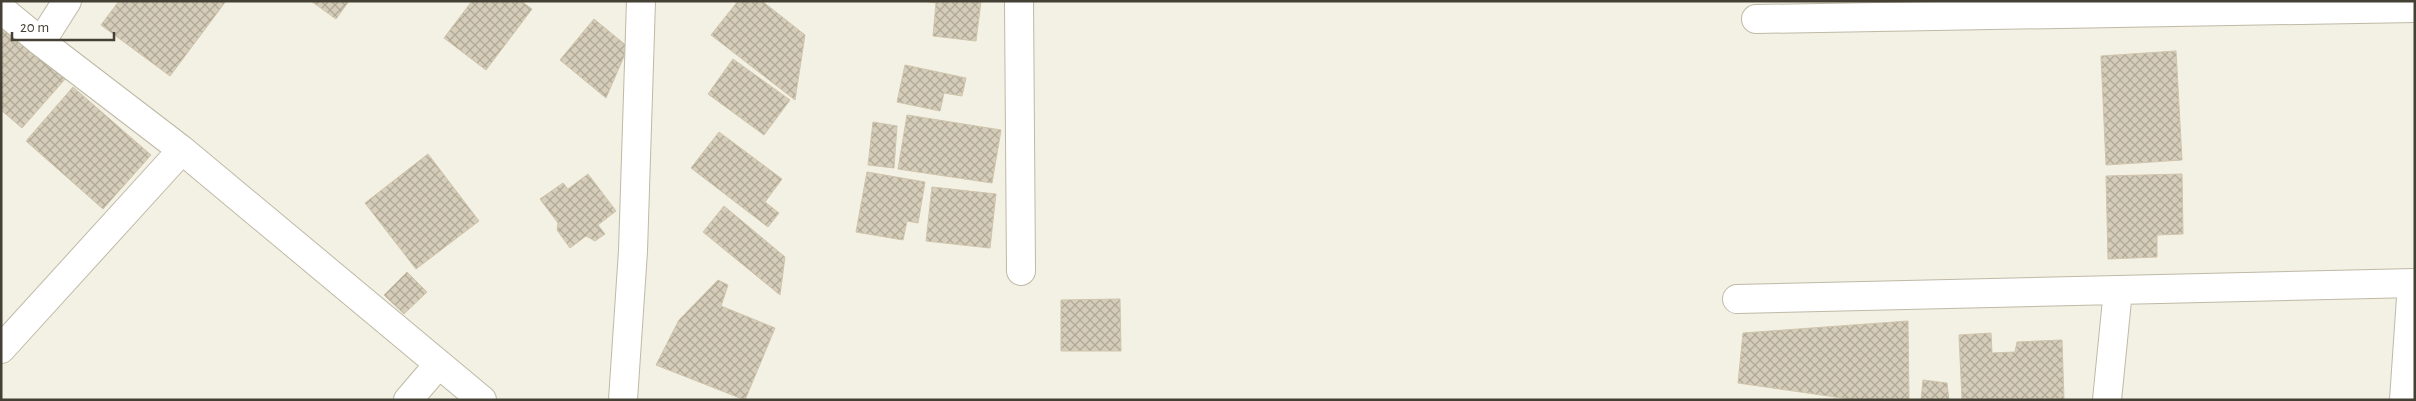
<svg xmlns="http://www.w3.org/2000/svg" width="2416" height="401" font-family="'Alegreya Sans',sans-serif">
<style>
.building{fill:url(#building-cross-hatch);stroke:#d0c5ac}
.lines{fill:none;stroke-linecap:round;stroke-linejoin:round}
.minor-casing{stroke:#bfb9a6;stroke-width:30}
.minor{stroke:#fff;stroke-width:28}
</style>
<defs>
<pattern id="building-cross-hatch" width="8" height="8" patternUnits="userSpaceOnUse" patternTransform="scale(1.25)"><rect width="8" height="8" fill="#d5cdb9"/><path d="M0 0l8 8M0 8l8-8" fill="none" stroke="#afa897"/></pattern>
</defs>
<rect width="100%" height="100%" fill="#f3f0e4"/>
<path class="building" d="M119 1H226L170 76 101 25Z
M311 1H349L336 19Z
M472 1H521L532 9 486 70 444 38Z
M738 1H762L805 35 795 100 711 35Z
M923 1H981L976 41 933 36 936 3Z
M594 19 628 47 606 98 560 60Z
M1 22 66 78 22 128 1 110Z
M2176 51 2182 160 2106 165 2101 56Z
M733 59 790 100 764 135 708 94Z
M905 65 966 78 962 96 944 93 940 111 897 102Z
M73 87 151 155 103 209 26 141Z
M907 115 1001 130 992 183 898 169Z
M873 122 897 126 894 168 868 165Z
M719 132 782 179 765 202 779 213 768 227 691 168Z
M428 154 479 221 416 269 365 203Z
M867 172 925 182 918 223 907 221 903 240 856 232Z
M588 174 616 211 598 225 605 234 595 241 586 236 570 248 557 230 558 223 540 199 563 183 568 189Z
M2182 174 2183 234 2157 235V257L2108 259 2106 176Z
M932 187 996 194 990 248 926 241Z
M724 206 785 257 780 295 703 232Z
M407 272 427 292 404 314 384 295Z
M718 280 728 285 721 306 775 328 745 400 656 365 679 320Z
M1120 299 1121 351H1061V300Z
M1908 321 1909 400H1856L1738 383 1743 333Z
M1991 333 1992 353 2015 352 2017 342 2062 340 2064 400H1962L1959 335Z
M1923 380 1947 383 1949 400H1921Z"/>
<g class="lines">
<g class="minor-casing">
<path id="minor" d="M1019 1 1021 271
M1 9 41 42 67 1
M1756 19 2415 8
M41 42 182 150 482 400
M1737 299 2415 283
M1 349 182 150
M408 400 438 365
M623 400 633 251 641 1
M2107 400 2118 290
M2404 400 2412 283"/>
</g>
<use href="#minor" class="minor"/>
</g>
<rect width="2416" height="401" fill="none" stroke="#454034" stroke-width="5"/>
<path d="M12 32v8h102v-8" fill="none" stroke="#454034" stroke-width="2.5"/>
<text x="20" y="32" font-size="15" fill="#454034" stroke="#ffffff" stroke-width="4" paint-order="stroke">20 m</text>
</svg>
